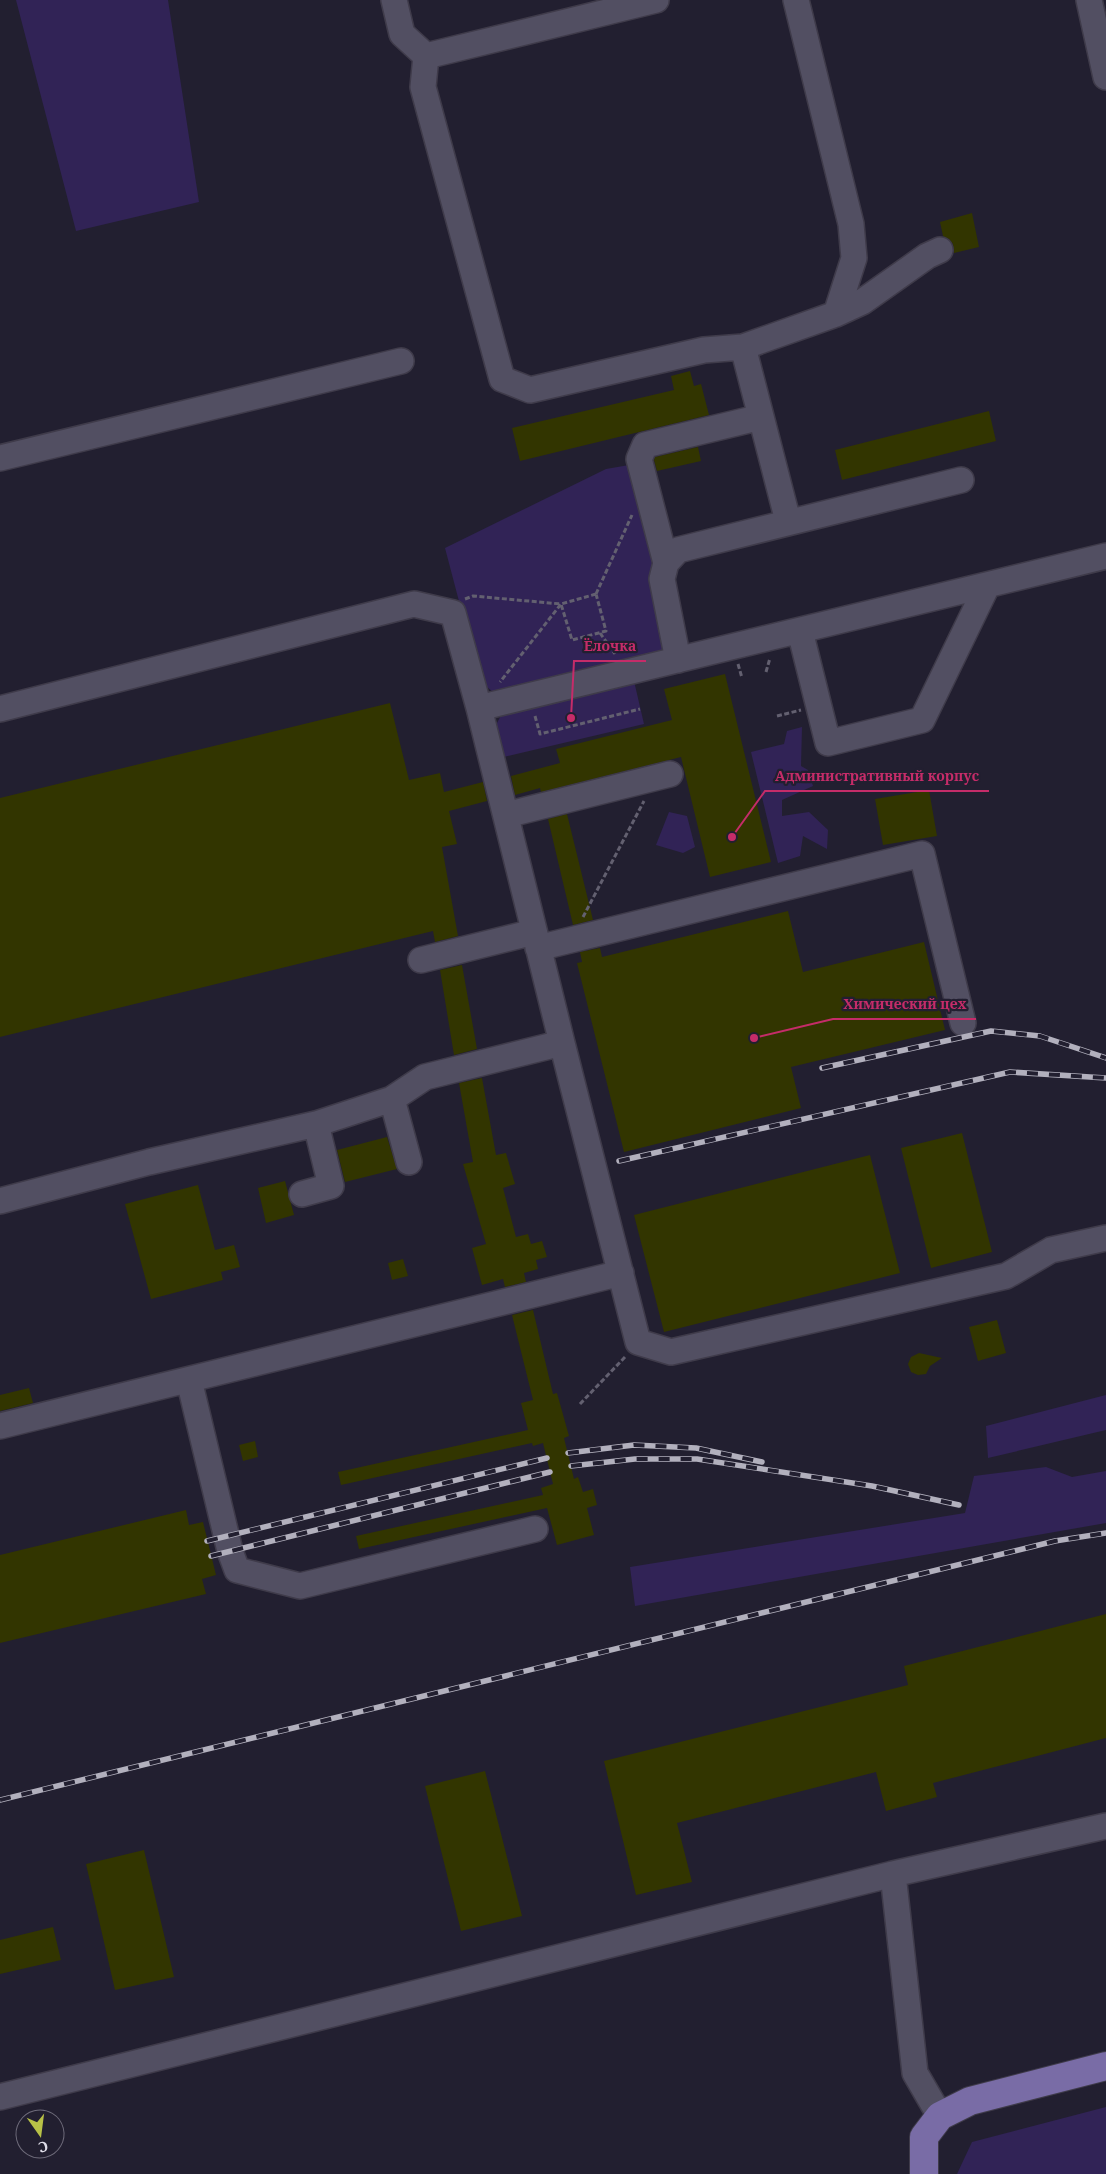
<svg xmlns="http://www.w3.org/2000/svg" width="1106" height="2174" font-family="'Noto Serif',serif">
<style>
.green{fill:#312356}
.building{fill:#323500}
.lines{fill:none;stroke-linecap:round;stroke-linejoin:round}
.minor-casing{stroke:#3f3b4a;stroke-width:28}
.major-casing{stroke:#3f3b4a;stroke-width:30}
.path{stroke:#636070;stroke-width:3;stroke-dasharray:5 2.5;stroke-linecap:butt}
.minor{stroke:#524f62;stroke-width:25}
.major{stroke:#796ca6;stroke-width:28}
.rail-casing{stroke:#b2b0bd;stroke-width:5.5}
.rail{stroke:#221f30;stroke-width:4;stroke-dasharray:11;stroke-linecap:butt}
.leader{fill:none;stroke:#c52c69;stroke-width:2}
.callout-dot{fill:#c52c69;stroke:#221f30;stroke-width:2}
.callout-label{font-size:14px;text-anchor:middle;font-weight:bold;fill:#c52c69;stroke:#221f30;stroke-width:4.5;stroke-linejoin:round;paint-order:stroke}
</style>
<rect width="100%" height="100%" fill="#221f30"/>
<path class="green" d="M16 0H168L199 202 76 231Z
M635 464 672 656 500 698 480 681 445 548 606 469Z
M634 681 644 724 499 758 492 732 503 712Z
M802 727 801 766 808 770 813 786 782 800V816L809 812 828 830 827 849 803 836 800 856 778 863 751 752 784 744 787 731Z
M669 812 687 816 695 847 683 853 656 845Z
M1106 1395V1430L988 1458 986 1426Z
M1046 1467 1072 1477 1106 1471V1523L635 1606 630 1567 965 1513 974 1476Z
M1106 2107V2174H957L972 2142Z"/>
<path class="building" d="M972 213 979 247 954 253 953 244 949 239 943 236 940 222Z
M690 371 694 386 701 384 709 415 520 461 512 428 674 390 671 376Z
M989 411 996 441 842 480 835 450Z
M698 447 701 461 657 471 654 460 655 457Z
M725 674 771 862 710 877 681 757 541 792 540 788 515 795 511 776 560 763 556 749 672 720 664 689Z
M390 703 409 780 440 773 444 792 483 782 487 801 449 811 457 844 442 847 458 936 435 942 433 931 0 1037V798Z
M929 790 937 836 883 845 875 799Z
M567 814 593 920 573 925 548 819Z
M788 911 803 972 924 942 945 1030 791 1067 801 1108 624 1152 577 963 582 962 580 952 600 948 602 957Z
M462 965 477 1049 454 1055 440 970Z
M482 1078 496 1155 506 1153 515 1184 503 1188 516 1237 528 1234 531 1244 542 1241 547 1257 536 1260 538 1269 524 1273 526 1282 505 1287 503 1279 482 1285 472 1248 486 1244 463 1164 473 1162 459 1083Z
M962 1133 992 1252 931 1268 901 1148Z
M387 1137 397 1169 345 1182 337 1150Z
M870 1155 900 1273 664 1332 634 1215Z
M285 1181 294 1215 266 1223 258 1188Z
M198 1185 215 1250 234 1245 240 1267 221 1272 223 1280 151 1299 125 1204Z
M403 1259 408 1276 392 1280 388 1263Z
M533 1310 553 1394 557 1393 569 1436 564 1438 574 1479 578 1477 583 1492 593 1489 597 1505 587 1508 594 1535 557 1545 547 1508 359 1549 356 1536 543 1495 541 1488 553 1484 543 1443 533 1446 532 1443 341 1485 338 1472 528 1430 521 1403 533 1400 512 1315Z
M997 1320 1006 1353 978 1361 969 1327Z
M919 1353 942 1358 930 1366 926 1374 918 1375 911 1372 908 1364 911 1357Z
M29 1388 33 1403 0 1411V1395Z
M255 1441 258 1457 243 1461 239 1445Z
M186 1510 189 1525 203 1522 216 1575 202 1579 206 1594 0 1643V1555Z
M1106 1614V1738L933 1783 937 1797 886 1811 876 1772 677 1823 692 1882 636 1895 604 1761 908 1685 904 1666Z
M485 1771 522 1916 461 1931 425 1786Z
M144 1850 174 1977 115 1990 86 1864Z
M53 1927 61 1960 0 1974V1940Z"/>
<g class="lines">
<g class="minor-casing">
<path id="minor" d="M394 0 402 34 426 56 656 0
M796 0 851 224 854 258 836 314
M1089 0 1106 77
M426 56 423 87 502 379 530 390 704 350 743 347 836 314 862 302 927 256 940 250
M743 347 788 521
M0 458 401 361
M666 563 639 459 645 445 761 417
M800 631 828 743 922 720 987 586
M678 660 662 579 666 563 678 550 961 480
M0 709 414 604 453 613 479 708
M506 815 670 774
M538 948 922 854 963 1023
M421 960 534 932
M562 1043 638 1342 671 1352 1006 1276 1051 1250 1106 1238
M392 1099 409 1162
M302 1194 331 1186 316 1124
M0 1201 149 1162 316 1124 392 1099 425 1077 562 1043 479 708 1106 556
M189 1380 230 1551 237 1570 300 1586 535 1529
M0 1426 621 1273
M893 1874 915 2073 940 2116
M0 2097 893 1874 1106 1826"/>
</g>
<g class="major-casing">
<path id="major" d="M924 2174V2137L940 2116 970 2101 1106 2066"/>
</g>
<path class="path" d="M596 594 606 631 572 640 561 604Z
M596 594 632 515
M465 599 473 596 561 604 500 682
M600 633 615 654
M738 664 742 678
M766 672 770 658
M535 716 540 734 640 709
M777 716 801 710
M583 917 644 801
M580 1404 626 1356"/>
<use href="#minor" class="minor"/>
<use href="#major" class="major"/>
<g class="rail-casing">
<path id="rail" d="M822 1068 991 1031 1040 1036 1106 1058
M619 1161 1010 1072 1106 1078
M568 1453 634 1445 696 1448 762 1462
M571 1466 635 1459H697L872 1486 959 1505
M207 1541 547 1458
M211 1556 550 1472
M0 1800 1055 1541 1106 1533"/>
</g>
<use href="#rail" class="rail"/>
</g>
<path class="leader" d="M571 718L574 661H646M732 837L765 791H989M754 1038L833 1019H976"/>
<g class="callout-dot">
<circle cx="571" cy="718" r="5"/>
<circle cx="732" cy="837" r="5"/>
<circle cx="754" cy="1038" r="5"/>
</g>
<g class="callout-label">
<text x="610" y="651">Ёлочка</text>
<text x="877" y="781">Административный корпус</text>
<text x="905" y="1009">Химический цех</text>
</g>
<g transform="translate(40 2134) rotate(166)"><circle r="24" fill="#221f30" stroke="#6e6b7a"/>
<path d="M0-4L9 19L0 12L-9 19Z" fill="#b8c147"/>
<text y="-8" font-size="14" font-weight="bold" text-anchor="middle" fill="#e0deea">С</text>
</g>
</svg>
